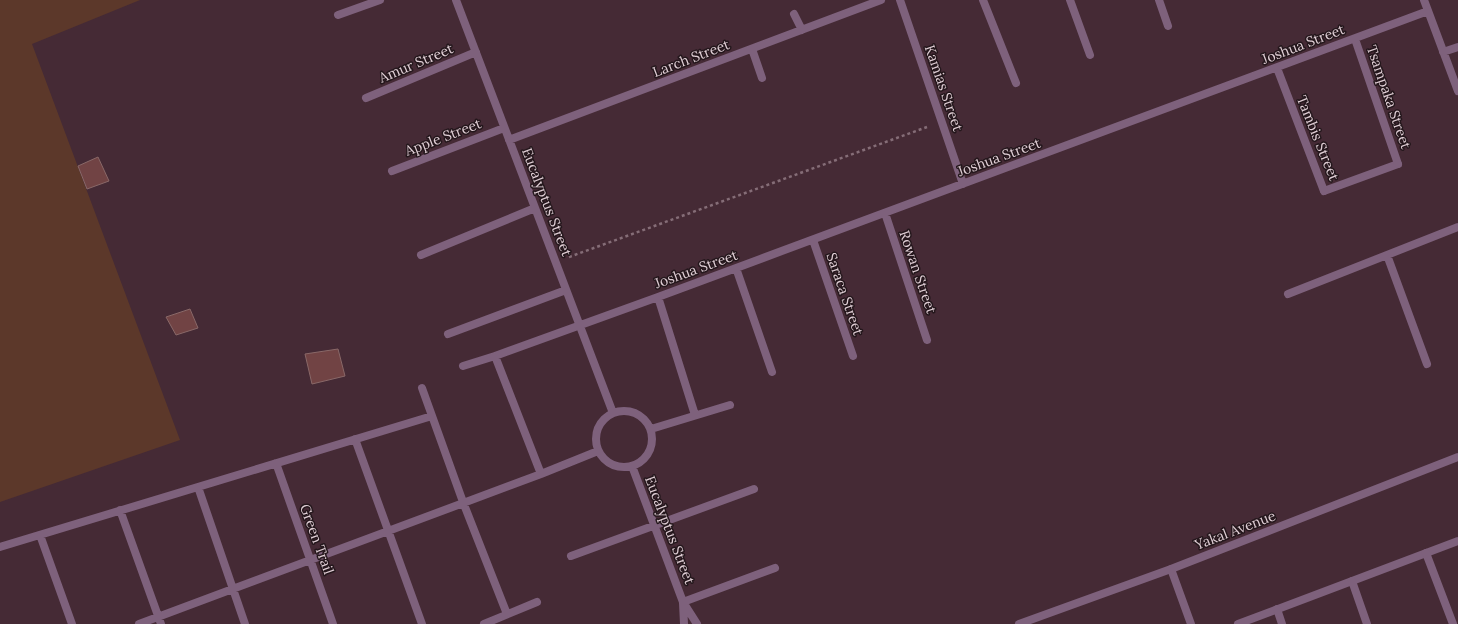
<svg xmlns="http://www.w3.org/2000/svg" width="1458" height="624" font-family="Lora,serif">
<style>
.grass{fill:#5c382a}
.building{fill:#714344;stroke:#896868}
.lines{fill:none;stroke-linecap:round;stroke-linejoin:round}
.path{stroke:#856d77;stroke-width:2.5;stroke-dasharray:3 3;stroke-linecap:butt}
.service{stroke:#7e617c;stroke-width:8}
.minor{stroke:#7e617c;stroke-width:8}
.tertiary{stroke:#7e617c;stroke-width:8}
.labels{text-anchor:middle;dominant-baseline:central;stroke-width:3;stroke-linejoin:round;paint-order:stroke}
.street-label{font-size:14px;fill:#e1cfd6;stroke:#24171c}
</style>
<rect width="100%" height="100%" fill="#452a35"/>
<path class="grass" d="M0 0H140L32 44 180 440 0 502Z"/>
<path class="building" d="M98 157 109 181 87 189 78 166Z
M190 309 198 328 176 335 166 317Z
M338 349 345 376 312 384 305 354Z"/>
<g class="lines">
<path class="path" d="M569 257 927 127"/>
<path class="service" d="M1324 191 1398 164
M1238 624 1458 541"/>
<path class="minor" d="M456 0 613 413
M900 0 963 184
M983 0 1016 83
M1070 0 1090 55
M1159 0 1168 26
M1424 0 1458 91
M794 14 802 30
M338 15 380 0
M1355 39 1398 164
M752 49 762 78
M1443 52 1458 47
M1277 68 1324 191
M366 98 476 52
M509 140 881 0
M392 171 504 128
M885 213 927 340
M813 240 853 356
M421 255 535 208
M1387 255 1427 364
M736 268 772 372
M1288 294 1458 227
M658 297 695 415
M448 334 566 290
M495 356 541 474
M463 366 495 356 658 297 1428 11
M422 388 463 502 507 614
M596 439a28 28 0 1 1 56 0a28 28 0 1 1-56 0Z
M651 429 730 405
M355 439 422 624
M276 463 333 624
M632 466 683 602 697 624
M198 487 245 624
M120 510 161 624
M40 535 72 624
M0 547 432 416
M1426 553 1453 624
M571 556 754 489
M1171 569 1191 624
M1352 581 1367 624
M683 602 775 568
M683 603 684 624
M1277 609 1282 624
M139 624 541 474 598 451
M484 624 537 602"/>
<path class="tertiary" d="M1019 624 1171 569 1458 457"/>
</g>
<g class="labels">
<g class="street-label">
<text transform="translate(1303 44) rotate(-21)">Joshua Street</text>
<text transform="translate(691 58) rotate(-21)">Larch Street</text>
<text transform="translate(416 63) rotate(-23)">Amur Street</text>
<text transform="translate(944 88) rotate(71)">Kamias Street</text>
<text transform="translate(1389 97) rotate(71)">Tsampaka Street</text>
<text transform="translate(443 137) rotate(-21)">Apple Street</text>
<text transform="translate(1318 138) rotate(68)">Tambis Street</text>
<text transform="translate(999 157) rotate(-20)">Joshua Street</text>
<text transform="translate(547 202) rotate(69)">Eucalyptus Street</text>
<text transform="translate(696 269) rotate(-20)">Joshua Street</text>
<text transform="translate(918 272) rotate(71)">Rowan Street</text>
<text transform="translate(845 294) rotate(71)">Saraca Street</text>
<text transform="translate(670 530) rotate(69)">Eucalyptus Street</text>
<text transform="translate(1235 530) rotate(-21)">Yakal Avenue</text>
<text transform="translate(317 539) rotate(70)">Green Trail</text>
</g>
</g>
</svg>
